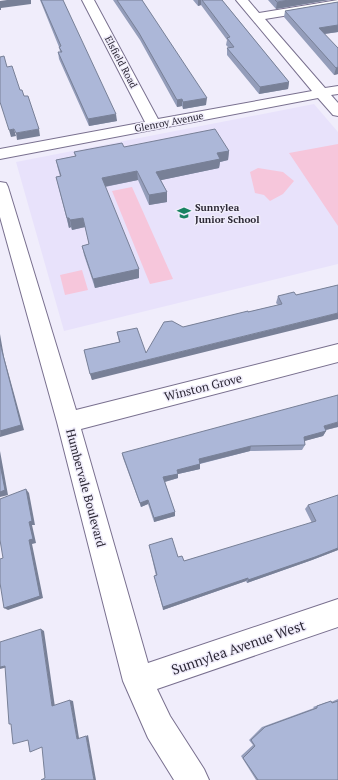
<svg xmlns="http://www.w3.org/2000/svg" width="338" height="780" font-family="'PT Serif',serif">
<style>
.built{fill:#e8e2fb}
.green{fill:#f6c6db}
.lines{fill:none;stroke-linecap:round;stroke-linejoin:round}
.street-casing{stroke:#79708f;stroke-width:2}
.street{fill:#fff;fill-rule:evenodd}
.wall{fill:#949dba}
.shaded-wall{fill:#788097}
.building{fill:#acb7d8;stroke:#788097}
.labels{text-anchor:middle;dominant-baseline:central;stroke-width:3;stroke-linejoin:round;paint-order:stroke}
.far-street-label{font-size:10px;fill:#2c2835;stroke:#f0edfb}
.far-poi-label{font-size:10px;font-weight:bold;fill:#2c2835;stroke:#f0edfb;text-anchor:start}
.street-label{font-size:12px;fill:#2c2835;stroke:#f0edfb}
.near-street-label{font-size:14px;fill:#2c2835;stroke:#f0edfb}
</style>
<rect width="100%" height="100%" fill="#f0edfb"/>
<path class="built" d="M314 104 338 132V264L64 331 16 162Z"/>
<path class="green" d="M338 144V226L289 153Z
M258 168 283 172 294 181 283 194 270 201 264 195 255 193 250 172Z
M132 187 173 279 150 284 112 191Z
M82 270 88 290 65 295 60 275Z"/>
<g class="lines">
<g class="street-casing">
<path id="street" d="M82 0H94L158 119 312 91 236 0H248L259 13 338 0V7L265 19 325 88 338 86V94L331 95 338 103V116L333 115 318 98 0 159V149L145 122Z
M0 182 6 183 8 187 76 410 338 344V362L81 429 148 663 338 599V627L157 689 170 716 204 769 209 780H174L148 738 123 681 57 422 0 217Z"/>
</g>
<use href="#street" class="street"/>
</g>
<path class="wall" d="M40 0H63L117 121 89 126 59 59 58 52H60L59 47Z
M113 0H142L206 105 183 109 182 106 177 107 140 40Z
M193 0H222L289 82 288 89 259 94 227 55V48H229L226 45 227 40 201 5 198 6Z
M268 0H329L276 9Z
M338 2V32L324 34 338 48V74L334 75 284 17 285 11Z
M124 147 229 151 228 160 220 162 219 168 161 180 167 192V202L149 205 138 180 105 187 139 278 95 288 84 255 82 246 89 244 85 227 72 230 71 227 69 228 56 177 60 176 58 169 56 160 75 156 74 152Z
M338 285 92 380 84 350 119 342 117 332 146 353 183 327 248 312 278 305 276 303 278 296 296 295Z
M338 427 326 430V431L323 436 304 441 305 445 302 450 250 451 200 464V469L178 474V478L165 482 175 512V516L154 522 148 504 141 507 123 458 122 453Z
M308 505 338 550 312 560 247 583 246 581 163 610 155 579 154 576H156L149 545 178 557 184 561 312 523 305 509Z
M338 699V780H256L241 756 253 745 249 740 262 727 314 708 313 707 327 702H331Z"/>
<path class="shaded-wall" d="M7 0H31V4L1 8V10H0V1Z
M198 0H201V5L198 6Z
M289 0H329L276 9 277 2Z
M338 25V32L317 35 319 28Z
M338 67V74L334 75 336 68Z
M289 82 288 89 259 94 260 87Z
M207 98 206 105 183 109V102Z
M182 99V106L177 107V100Z
M116 114 117 121 89 126 88 119Z
M14 129 16 136 11 137 9 130Z
M39 129 40 136 17 140 16 133Z
M229 151 228 160 220 162 219 168 157 181 156 172 217 153Z
M137 171 138 180 103 187 102 178Z
M167 192V202L149 205V195Z
M67 218H69L71 227 69 228Z
M83 218 85 227 72 230 70 220Z
M139 269V278L95 288 93 279Z
M338 313V319L92 380 90 374Z
M0 334 4 357 24 430 0 437 2 351 0 343Z
M338 422V427L321 431 324 426Z
M326 431 323 436 301 442 304 437Z
M251 446 250 451 198 464 199 459Z
M0 451 8 495 0 497Z
M200 464V469L178 474V478L164 482 163 477 177 470Z
M26 489 29 493 35 525H32L36 543 32 544 43 598 8 610 4 608 29 540V522Z
M148 500V504L141 507 140 503Z
M175 512V516L154 522V518Z
M338 548V550L312 560 247 583 248 580Z
M248 578 246 581 163 610V607Z
M41 629 44 631 55 707 52 706Z
M5 666 8 667 0 669V667Z
M70 700 73 701 79 738 77 739Z
M88 735 96 780H94L86 736Z"/>
<path class="building" d="M41 0H63L116 114 88 119 58 52H62L59 47 61 46Z
M117 0H142L207 98 183 102 182 99 177 100 139 33Z
M202 0H222L289 82 260 87 227 48 234 47 227 38 230 37Z
M275 0H289L277 2Z
M338 2V25L319 28 338 48V67L336 68 285 11Z
M4 56 7 67 12 66 20 90H22L24 96H28L39 129 16 133 14 129 9 130 0 102V57Z
M215 129 229 151 217 153 220 159 156 172 167 192 149 195 137 171 102 178 139 269 93 279 82 246 89 244 83 218 70 220 69 218H67L56 177 61 176 56 160 76 156 74 152 122 143 124 147Z
M338 285V313L90 374 84 350 120 342 117 332 137 328 146 353 164 322 172 321 183 327 248 311V312L282 304 278 296 294 292 296 295Z
M0 343 2 351 21 425 0 431Z
M338 395V422L324 426 326 431 304 437 305 445 251 446 199 459 200 464 177 470 178 474 163 477 175 512 154 518 148 500 140 503 122 453Z
M0 464 5 490 0 492Z
M26 489 32 521 29 522 33 539 29 540 40 596 4 608 0 583V559L3 558 0 540V499Z
M338 495V548L315 557 248 580V578L163 607 154 576 157 575 149 545 172 538 178 557 182 556 184 561 316 521 308 505Z
M41 629 52 706 70 700 77 739 86 736 94 780H41L45 778 42 747 30 752 28 740 13 744 11 724H9L5 666 0 667V642Z
M331 701 332 703 338 701V780H258L243 758 255 746 251 740 265 727 317 708V706Z"/>
<defs>
<g id="school-bare" transform="scale(1.08)"><path d="M0-5L7-2L0 1L-7-2ZM-4 1L0 2.5L4 1V4Q0 6-4 4Z" fill="#188360" stroke="#f0edfb" stroke-width="2.5" paint-order="stroke"/></g>
</defs>
<g fill-rule="evenodd">
<use href="#school-bare" x="184" y="213"/>
</g>
<g class="labels">
<g class="far-street-label">
<text transform="translate(121 62) rotate(62)">Elsfield Road</text>
<text transform="translate(169 122) rotate(-11)">Glenroy Avenue</text>
</g>
<g class="far-poi-label">
<text x="195" y="207">Sunnylea<tspan x="195" dy="12">Junior School</tspan></text>
</g>
<g class="street-label">
<text transform="translate(203 387) rotate(-14)">Winston Grove</text>
<text transform="translate(86 488) rotate(75)">Humbervale Boulevard</text>
</g>
<g class="near-street-label">
<text transform="translate(238 647) rotate(-19)">Sunnylea Avenue West</text>
</g>
</g>
</svg>
